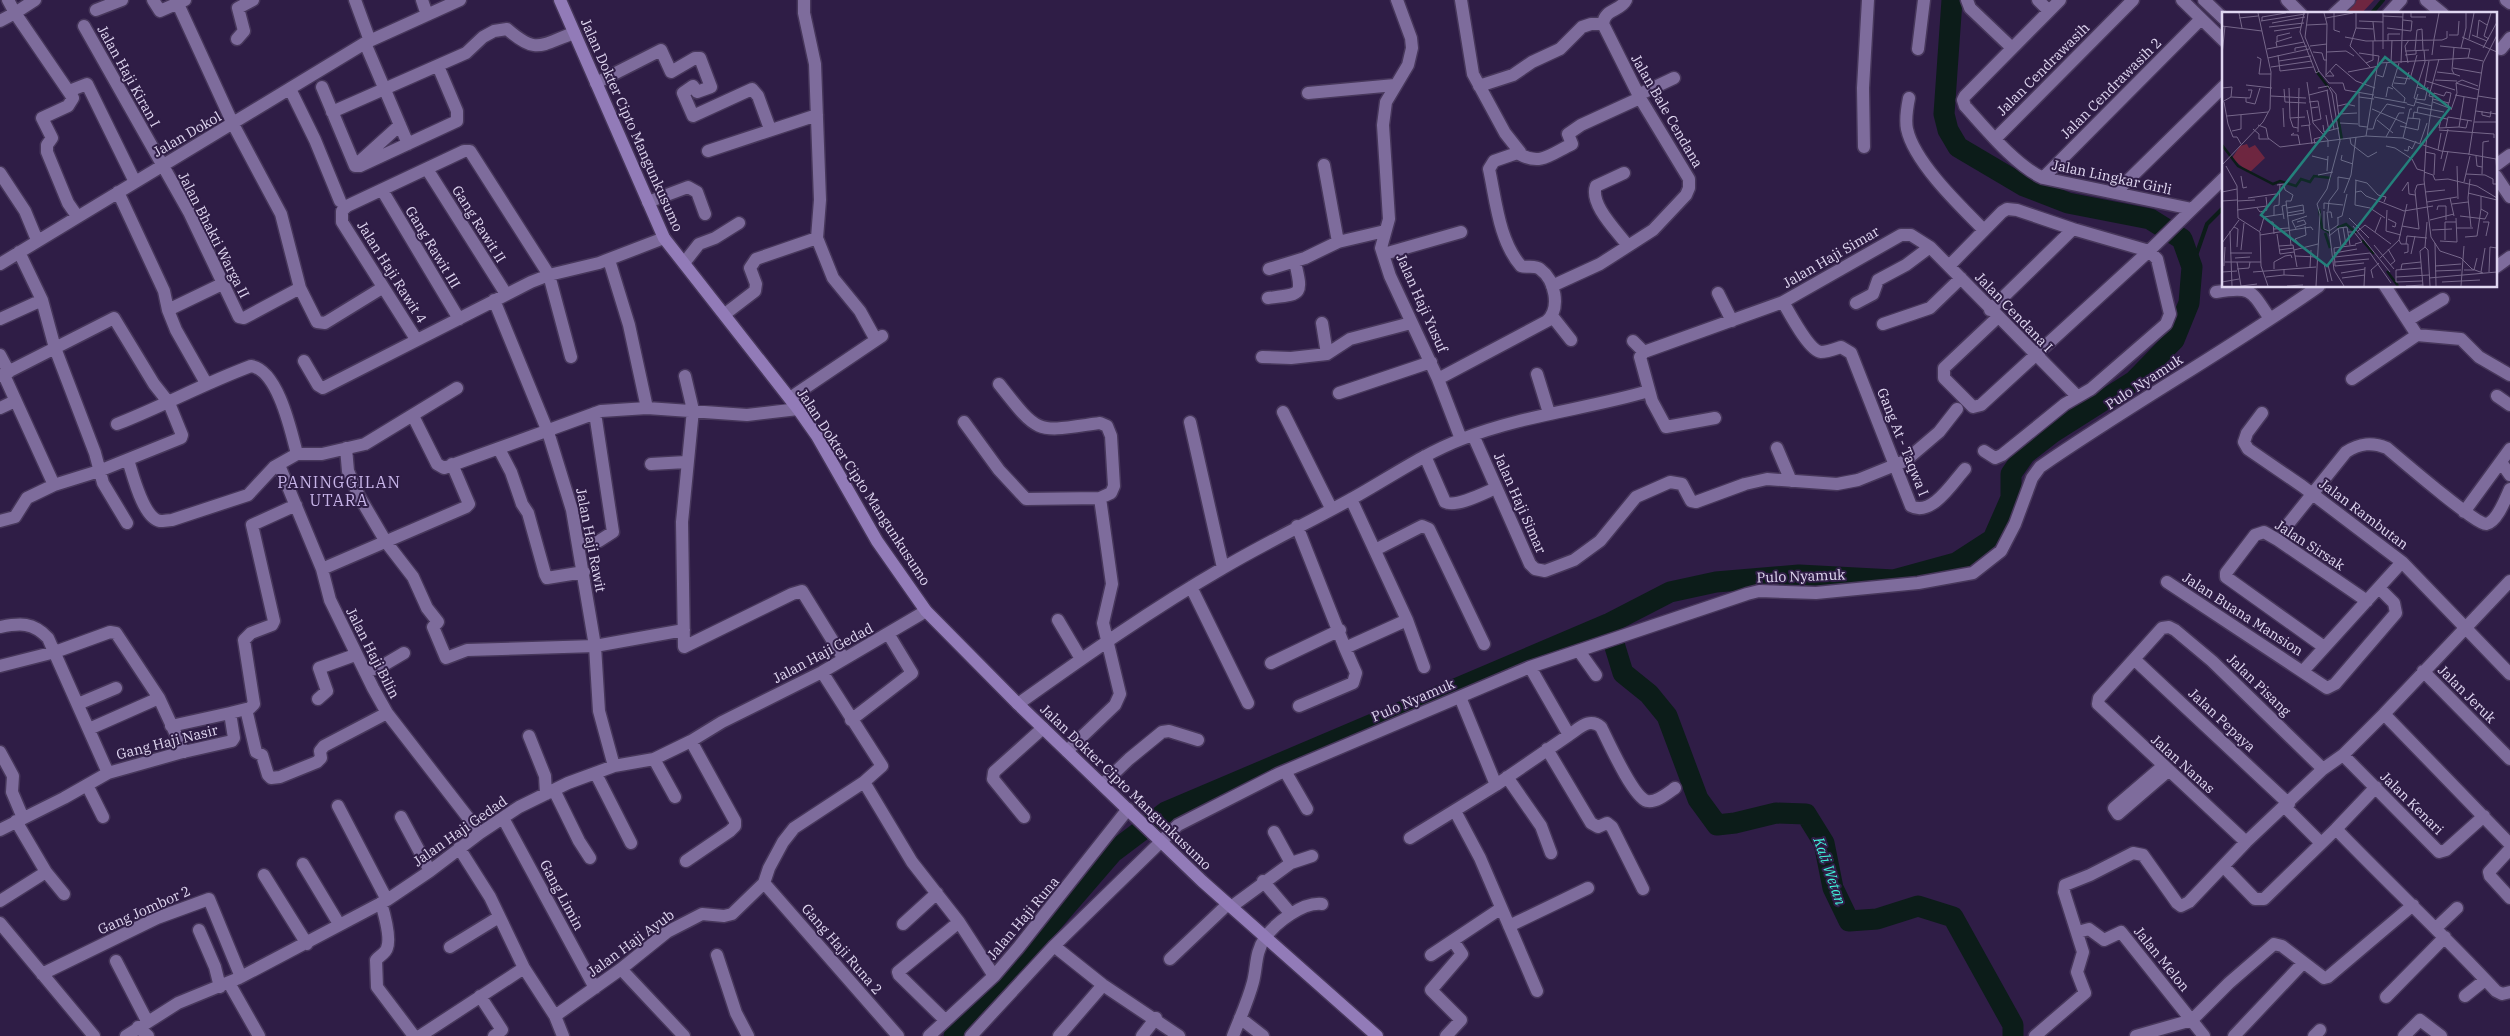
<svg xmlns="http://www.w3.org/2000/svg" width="2510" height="1036" font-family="'IBM Plex Serif',serif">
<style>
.green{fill:#6e2640}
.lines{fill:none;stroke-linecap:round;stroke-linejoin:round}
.stream{stroke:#0c1c19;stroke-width:4}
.river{stroke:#0c1c19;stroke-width:21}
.street-casing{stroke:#47375b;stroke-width:15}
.secondary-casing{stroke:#47375b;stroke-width:15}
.street{stroke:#7e6c9c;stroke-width:12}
.secondary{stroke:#927bb8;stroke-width:12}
.labels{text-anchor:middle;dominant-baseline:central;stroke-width:4;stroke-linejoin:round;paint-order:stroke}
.street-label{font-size:14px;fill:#e0d7f1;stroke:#2f1d46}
.water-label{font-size:15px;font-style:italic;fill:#41f1d9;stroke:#2f1d46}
.quarter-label{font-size:16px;letter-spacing:1px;fill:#c7b4e8;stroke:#2f1d46}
.inset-river{fill:none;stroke:#0c1c19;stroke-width:2.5}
.inset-road{fill:none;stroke:#76678a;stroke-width:1}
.view{fill:#24807b;fill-opacity:0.15;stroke:#24807b;stroke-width:2.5}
.inset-edge{fill:none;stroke:#e0d7f1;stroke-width:2.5}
</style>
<rect width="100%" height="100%" fill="#2f1d46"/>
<path class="green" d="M2357 0H2374L2361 14H2343Z"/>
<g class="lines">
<path class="stream" d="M2371 14 2383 0
M2192 267 2207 224 2224 207"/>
<path class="river" d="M1608 624 1623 673 1649 694 1667 716 1698 799 1717 825 1735 823 1776 813 1806 814 1824 843 1833 888 1849 921 1877 919 1918 906 1953 917 2013 1025V1036
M954 1036 1113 852 1166 812 1608 624 1670 592 1716 582 1799 575 1894 580 1956 563 1993 539 2011 498V474L2025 454 2052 433 2134 381 2174 340 2189 303 2192 267 2182 239 2150 219 2068 203 2024 186 1958 147 1948 130 1944 114 1952 0"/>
<g class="street-casing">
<path id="street" d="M8 0 15 13 35 0
M153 0 160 11 185 0
M355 0 370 41
M422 0 427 15
M804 0V13L815 64 820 200 817 238 833 278 860 311 876 340
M1397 0 1411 38 1412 48 1408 65 1386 102 1383 125 1389 219 1381 248 1390 276 1438 379 1461 439
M1967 0 1970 8 2012 48
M2038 0 2049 11
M2060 0 1965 96 1963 100 1965 106C1986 129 2015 165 2043 178L2192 209
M2182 0 2224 41
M2204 0 2224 19
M2287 0 2301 14
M2426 0 2443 14
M2506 0 2510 3
M178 4 233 124 281 214 300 288 317 322 325 323 382 288
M96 10 122 0
M2334 14 2349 0
M2388 14 2401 0
M0 21 15 13 73 98 68 106 42 118 52 138 47 145V152L68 203 77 216
M84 26 189 212 239 317 244 318 300 288
M237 39 244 31 238 8 253 0
M365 43 408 144
M1918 49 1924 0
M2501 49 2510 38
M596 83 661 50 671 72 695 58H700L711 87 697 92 693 86 683 93 693 116 752 89 758 96 770 129
M1479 86 1513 75 1532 62 1560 49 1582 27 1591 24H1603
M322 87 355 166
M290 89 315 140 340 201
M69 91 87 84 135 182
M1308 93 1395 85
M1638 95 1674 78
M1909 98C1907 108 1905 119 1907 129 1914 162 1960 206 1984 230
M332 112 466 53 483 37 494 31 507 29C537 55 540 45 574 33
M1995 139 2133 0
M1864 147 1863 88 1868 0
M708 151 817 115
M1519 154C1541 166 1551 154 1572 144L1568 134 1581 125 1640 98
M358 163 400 125
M1324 165 1338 242
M2496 165 2510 155
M355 166H360L457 121V111L438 66
M427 169 506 294
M0 173 25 211 37 240
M1624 173 1596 186C1589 204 1617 231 1628 246
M2496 176 2510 197
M2043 178 2201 19
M382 190 459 319
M118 192 164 291 168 310 176 330 206 383
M2115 193 2224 86
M648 202 688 187 697 192 705 214
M1384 254 1461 232
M609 260 629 325 647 408
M684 263 699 244 715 238 739 223
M0 264 365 43 460 0
M1949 266 2002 212 2007 209 2017 210 2073 229 2149 251 2157 259 2170 314 2166 324 2091 389 2065 404 2002 455 1995 458 1984 451
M2496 267 2510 257
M1269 269 1305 258 1338 242 1385 231
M1552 286 1600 264 1653 230 1686 195 1689 188V179L1640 98 1603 24C1604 9 1621 11 1626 0
M2385 286 2417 335 2461 339 2479 357 2510 375
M2216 292C2252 286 2251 290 2270 319
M1718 293 1732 321
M1268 298C1302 294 1303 296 1295 262
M42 300 55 348 95 453 103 483 127 523
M494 300 548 432 572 510 595 646 599 711 614 766
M1783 302C1789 312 1809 351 1821 352 1827 352 1835 349 1841 347L1851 353 1911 506C1932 517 1953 482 1965 469
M1856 303 1873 294 1878 280 1906 265 1930 247
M168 310 222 284
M1990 310 2073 229
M725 314 755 291 756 284 750 268 756 259 817 238
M1552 316 1571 340
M1998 317 1944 368V378L1973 407 1981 405 2149 251 2224 178
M0 319 42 300 19 252
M2408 320 2443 299
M1322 323 1327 354
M1883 324 1930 308 1961 278
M416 339 342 222V211L347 206 464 151H470L549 275 571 357
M1633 341 1644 352
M0 355 9 372
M1262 357 1291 358 1327 354 1350 339 1411 323
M304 361 318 385 323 388 531 282 549 275 599 263 664 238
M1537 374 1549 413
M0 376 114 318 154 384 169 403 182 435 181 438 99 471 54 485 4 375
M685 376 693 410 682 522 684 647 792 594 802 591 844 659
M1438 379 1547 321C1561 308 1555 280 1540 269 1535 265 1527 268 1521 266 1499 241 1496 201 1489 169L1494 161 1520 152 1505 133 1473 74 1461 0
M2352 379 2417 335
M1339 393 1431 362
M2497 396 2510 405
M790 398 882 336
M0 408 15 401
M1283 412 1331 508
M2262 413 2247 433 2244 442 2248 449 2302 486 2402 562 2510 674
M413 416 437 464 444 468 601 411 647 408 747 415 798 409
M1715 418 1666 427 1652 401 1640 357 1644 352 1783 302 1901 235H1911L1930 247 2077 396
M964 422 999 470 1026 499 1100 498 1111 493 1114 486 1111 436 1107 426 1100 423C1035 432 1040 436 999 384
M1190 422 1223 568
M117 424C163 406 205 383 251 366 278 370 291 431 297 454
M1473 435 1530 564 1535 569 1545 571 1574 560 1600 541 1636 497 1670 482 1682 484 1691 501 1696 502 1745 484 1767 479 1837 484 1858 480 1905 461 1939 432 1957 409
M346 448 348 471 359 496 386 542 413 577 427 608 438 622 433 627 446 658 467 650 595 646 684 630
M1777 448 1791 481
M499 449 511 472 522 504 528 513 545 574 547 578 584 572
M1425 456 1445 502C1456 508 1484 493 1496 488
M128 460C133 475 143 518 160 521 164 521 169 520 172 520L248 495 274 467 297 454H322L365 444 457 388
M2501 462 2510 475
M651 464 686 462
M279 465 322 569 330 600 373 688 387 713 480 833
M1351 499 1407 620 1424 667
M2464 512 2510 449
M0 521 15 517 27 498 54 485
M2289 523 2346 452C2360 443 2372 442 2387 448 2400 459 2478 526 2486 524 2497 522 2506 498 2510 489
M1297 526 1345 648 1356 673 1353 683 1299 706
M578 545 599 541 613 532 595 413
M1375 550 1418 528 1422 526 1429 529 1484 644
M322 569 466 507 469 504 452 464
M2167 582 2327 688 2335 684 2396 613 2394 603 2379 588
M1191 587 1248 703
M1058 620 1081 659
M0 627C20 623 33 622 48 638L108 773
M2324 647 2226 577V573L2255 535 2264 532 2278 540 2367 601
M1345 648 1407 620
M1579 651 1596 675
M2134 659 2289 804
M1271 663 1340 630
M0 666 55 652 110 632 116 633 159 698 184 752
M1530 667 1569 735C1580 728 1589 717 1601 727 1608 741 1633 797 1647 801 1656 803 1668 793 1675 788
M2303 671 2402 562
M2423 671 2510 759
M365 672 382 666 404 653
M1460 697 1496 785
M318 699 327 691 319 668 355 655
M78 704 116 688
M1018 704C1084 657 1152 609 1223 568 1265 543 1310 522 1353 498 1389 478 1423 454 1462 439 1523 415 1587 409 1649 391
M246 709 256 752 262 755 268 775 271 778 280 777 317 762 321 758 320 751 324 746 387 713
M2384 714 2510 844
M851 720 912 673 889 635
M171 726 230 713
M89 729 159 698
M529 736 545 776 546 794
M1547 749 1591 823 1598 827 1607 823 1612 827 1643 889
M1067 751 1115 705 1120 694 1103 623 1112 584 1100 498
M0 752 13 776 12 792 23 818
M2343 755 2439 852 2446 850 2484 816
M654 759 675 797
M2163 766 2114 808 2118 814 2168 771
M1285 771 1307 809
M596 774 631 843
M1507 777 1541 826 1551 853
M864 782 912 862 959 922 994 976
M1103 784 1129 759 1162 732 1169 731 1198 740
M87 785 103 817
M554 790 579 841 590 858
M338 806 387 900
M2285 807 2321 843
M1455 811 1480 858 1537 991
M401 817 430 871
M1024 817 993 779 994 772 1043 728
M503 818 595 988
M16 821 46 872 64 894
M2336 829C2389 884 2444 935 2496 991L2502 994 2510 992
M0 830 64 798 108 773 179 753 232 741 234 738 230 713 250 708 254 704 244 640 251 633 272 625 274 621 252 525 296 505
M1274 832 1291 863
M1410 838 1496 785 1569 735
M2246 842 2098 704 2099 698 2162 628 2169 627 2175 630 2212 661 2323 769
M459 848 490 897 524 968 555 1016 563 1036
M2510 849 2489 872 2490 876 2510 898
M686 861 730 831 735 826V821L691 741
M303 864 339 924
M2224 867 2255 899H2264L2336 829 2376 787
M264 875 307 944
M1263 881 1291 914
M764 883 898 1036
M0 901 46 872
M381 903C384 913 391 938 387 948 386 953 379 956 376 960L377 987 414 1036
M1231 907 1291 863 1312 856
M0 923 94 1036
M903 924 937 893
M1509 926 1588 888
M2436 928 2457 908
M199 930 215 967 220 987
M2078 932 2089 929 2104 940 2121 932 2204 1036
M1054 946 1103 985 1179 1036
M450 947 499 917
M717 955 736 1013 748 1036
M1431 955 1500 909
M1170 959 1228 904
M116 961 147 1021
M621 969 684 1036
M42 974 157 918 209 899 241 977
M229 983 259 1036
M480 996 502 1030 494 1036
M2465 996 2485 980
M2386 997 2445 937
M555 1016 621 969 667 932 702 914 724 916 732 914 764 883 769 868 783 842 794 828 864 782 882 766 822 672
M1240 1018 1263 1036
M945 1020 899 975 898 972 959 922
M138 1027 148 1036
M126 1036 178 1003 239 978 387 900 430 871 480 833 519 807 568 783 614 766 654 759 691 741 722 722 822 672 926 611
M420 1036 524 968
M929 1036 994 976 1018 948 1128 809
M971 1036 1054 946 1178 825 1278 774 1530 667 1747 594 1759 591 1816 593 1918 583 1973 573 2001 551 2015 524 2032 478 2040 467C2131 404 2228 350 2319 286
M1059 1036 1103 985
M1142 1036 1156 1018
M1233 1036C1240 1018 1248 1001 1253 982 1257 967 1255 952 1265 938 1276 922 1303 902 1322 904
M1446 1036 1461 1020 1431 990 1462 954 1454 942
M2035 1036 2085 993 2077 972 2083 952 2064 892 2065 885 2090 875 2133 853 2143 855 2177 903 2181 906 2189 902 2246 842 2323 769 2343 755 2384 714 2510 581
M2136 1036 2192 1020 2229 983 2274 944 2282 946 2324 978 2328 977 2413 905
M2234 1036 2303 963
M2314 1036 2320 1030
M2404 1036 2420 1020 2441 1036"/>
</g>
<g class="secondary-casing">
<path id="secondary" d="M560 0 664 238 798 409 817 436 877 541 926 611 1018 704 1202 881 1377 1036"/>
</g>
<use href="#street" class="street"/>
<use href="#secondary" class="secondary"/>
</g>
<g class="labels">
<g class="street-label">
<text transform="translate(2043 69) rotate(-45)">Jalan Cendrawasih</text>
<text transform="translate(129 76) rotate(61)">Jalan Haji Kiran I</text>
<text transform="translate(2111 88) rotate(-45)">Jalan Cendrawasih 2</text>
<text transform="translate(1667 111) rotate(60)">Jalan Bale Cendana</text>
<text transform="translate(632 125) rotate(66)">Jalan Dokter Cipto Mangunkusumo</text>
<text transform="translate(187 134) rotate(-30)">Jalan Dokol</text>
<text transform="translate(2112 177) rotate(12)">Jalan Lingkar Girli</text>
<text transform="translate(479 224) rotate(58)">Gang Rawit II</text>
<text transform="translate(214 235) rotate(63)">Jalan Bhakti Warga II</text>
<text transform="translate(433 247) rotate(59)">Gang Rawit III</text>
<text transform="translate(1831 257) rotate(-30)">Jalan Haji Simar</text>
<text transform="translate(392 272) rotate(58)">Jalan Haji Rawit 4</text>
<text transform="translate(1422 303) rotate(66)">Jalan Haji Yusuf</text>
<text transform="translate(2014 312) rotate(46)">Jalan Cendana I</text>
<text transform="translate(2144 382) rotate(-33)">Pulo Nyamuk</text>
<text transform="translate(1903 442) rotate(68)">Gang At - Taqwa I</text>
<text transform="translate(864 487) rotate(57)">Jalan Dokter Cipto Mangunkusumo</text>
<text transform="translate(1520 503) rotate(66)">Jalan Haji Simar</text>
<text transform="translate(2364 514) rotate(37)">Jalan Rambutan</text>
<text transform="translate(591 540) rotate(79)">Jalan Haji Rawit</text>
<text transform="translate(2310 545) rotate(33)">Jalan Sirsak</text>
<text transform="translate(1801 576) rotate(-2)">Pulo Nyamuk</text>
<text transform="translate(2243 614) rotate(33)">Jalan Buana Mansion</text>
<text transform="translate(373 653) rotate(63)">Jalan Haji Bilin</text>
<text transform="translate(823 653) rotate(-28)">Jalan Haji Gedad</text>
<text transform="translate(2259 685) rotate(44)">Jalan Pisang</text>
<text transform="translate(2467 694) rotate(45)">Jalan Jeruk</text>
<text transform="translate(1413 700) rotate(-23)">Pulo Nyamuk</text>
<text transform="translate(2222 720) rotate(43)">Jalan Pepaya</text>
<text transform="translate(167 742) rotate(-14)">Gang Haji Nasir</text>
<text transform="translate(2183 764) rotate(42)">Jalan Nanas</text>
<text transform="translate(1126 787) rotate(44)">Jalan Dokter Cipto Mangunkusumo</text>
<text transform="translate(2412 803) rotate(45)">Jalan Kenari</text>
<text transform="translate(460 831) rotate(-35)">Jalan Haji Gedad</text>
<text transform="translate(562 895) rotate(62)">Gang Limin</text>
<text transform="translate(144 910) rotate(-24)">Gang Jombor 2</text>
<text transform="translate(1023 918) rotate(-50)">Jalan Haji Runa</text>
<text transform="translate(631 943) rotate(-36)">Jalan Haji Ayub</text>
<text transform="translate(842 949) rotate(49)">Gang Haji Runa 2</text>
<text transform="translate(2162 959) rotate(51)">Jalan Melon</text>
</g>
<g class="water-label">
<text transform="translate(1830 871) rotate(71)">Kali Wetan</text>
</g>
<g class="quarter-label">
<text x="339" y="482">PANINGGILAN<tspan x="339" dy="18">UTARA</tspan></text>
</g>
</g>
<g transform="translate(2222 12)">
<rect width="275" height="275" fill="#2f1d46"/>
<path d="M25 132 27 136 33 133 43 146 27 161 10 146 18 134Z" fill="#6e2640"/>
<path class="inset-river" d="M94 59 107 76M116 105 120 128M0 133 16 154 51 172 58 169 74 174 79 167 88 170 92 164 109 166M97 197 100 216 108 221M115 216 124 212 134 221M103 221 108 236M140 228 152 242M165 259 176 274"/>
<path class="inset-road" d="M17 1 20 16M82 1 78 20 94 61 97 59M86 1 83 25 97 59 107 71H121L123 78 152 83M102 1 105 12 104 63M112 1V18L118 20M134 1V16L128 34 148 55M189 1V5H204M161 4 181 5M17 6 36 4M104 6 131 1M39 9 83 2M40 9V5L64 1M137 9 161 10M151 10 153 29M50 11 83 5M85 13 105 12M0 14 40 19M47 15 82 11M134 16 151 17M165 16 189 19 190 9 181 8M52 19 79 15M227 23H236L237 9M250 23 265 29M123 25 144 29 220 28 225 26V19M240 25 275 40M255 25 257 8 265 13M212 27 217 1M247 27 252 1M267 27 262 24 269 1M166 28V22H178M55 30V24L68 21M88 34 105 32M218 34 248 37 246 46M55 35 54 30 70 25M232 35 230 58 232 62 238 64M239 36 244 16V1M261 36 275 10M45 37 82 30M161 37V1M193 38 195 18 200 17 201 38M73 39V36L85 34M183 39 207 38M91 40 100 41 102 48H105M105 40 124 39 132 44M137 41 157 44 144 124M0 43 3 14M56 43 58 59 91 55M183 43 194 42V38M210 43 212 27M35 45 39 47 37 62H49M46 46 87 37M57 49 89 44M144 51 151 48V29M157 51 247 46 261 49M169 51 170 28M177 51 170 74 183 86 182 90M179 51 181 1M186 51 183 34 187 28M49 55 90 49M231 56 259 61M126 60 157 54M215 60 232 62M104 63 114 52 134 69 153 76M155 63 161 65 165 51M103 64H112L108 59M174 65 188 67 195 43M213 68 235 69M204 69 233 78M85 70 89 96M172 71 183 72 187 60M234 71 240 68 256 74M234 71 257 78M24 73 50 76M108 75 114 82 117 105M195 75 203 50 202 38M0 76 10 75 9 85M67 76 68 106 71 115 76 116M62 77 63 90 84 91M202 77 207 49M105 78 109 102M137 81V114L145 115M87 83 106 78M233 83 255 87M49 84 84 86M256 84 275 87M137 85 152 87M152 85 185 91M164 85 166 75 171 77M211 85 207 84 217 47M24 86V90L33 92 38 76M194 87 192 86 195 75 204 78M194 87 203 88 206 75M211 87 227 91 229 81 224 80 222 84 212 81 211 85M0 90 9 85 28 86 30 78H26M2 90 6 112 11 125H15L19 132M87 90 96 89 99 107 91 109M194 90 210 94M211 90 227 96 226 91M185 92 192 94 196 82M116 94 124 92 133 94M96 95 89 96 91 111 106 128V135M61 96 62 115M150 97 185 112M229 98 235 81 234 71M254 99 275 102M260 99V103L268 105 269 99M195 101 196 95 222 100M109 102 112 117M117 102 135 101M104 103 107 119M5 104 46 100M68 106 83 105M191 106 192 100 225 107M219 107 217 116 237 115 242 85M155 108 171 121M252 110H275M118 111 136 112M36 113 44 116 46 126 58 135 144 124 181 126 219 139 247 142 261 51 275 23M87 113 90 132M101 113 102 120 117 116M79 114 88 113 85 98M178 114 196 118 198 107 186 106M224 115 226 105 250 109M237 115 244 116 246 108M31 117 37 122V127H47M145 117H151L154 107 165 92 183 96M217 118 272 122V126M10 119 19 117V103M76 120 77 76M72 121 69 123H76L78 133M164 125 177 101H182M128 126 129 132 146 145 155 140M181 126 188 97H190M198 131 205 111M93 132 92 127 103 124M204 132 202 168 209 225M204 132 211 85M164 134 173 136 190 147 195 157 202 159M182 138 186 139 187 134 190 137 194 129M216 138 219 121M203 140 213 142 212 163M246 142 274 147 275 162M120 143 119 148 131 152M90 144 106 148M254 144 255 154 260 155M219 147 226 117M0 153 41 110 48 97 49 60 36 1M4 154 15 174 16 206 38 220 39 254 46 274M235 154 236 187M105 159 106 144M221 159 226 139M202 160 211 163 213 168 226 167 255 174 275 186M244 162 263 163 271 167V172H275M260 162 261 130 267 129M96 163 111 160M19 164 21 176 25 175M248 167 246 186 249 215M133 168 145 171 156 183 164 185 162 190M134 168 133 193 148 196 163 206M242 170 248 144M55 173 62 172 63 178 71 183 69 189H64L69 233M180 179 186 170 187 182 193 183M0 180 15 177M134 180 139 179 144 184 182 199M203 180 223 178M122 181 129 163 134 125M246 181 275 188M26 186 54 182M228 186 232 204M0 189 15 188M15 189 33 188M205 190 235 185M230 192 246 190M35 196 38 200 45 198 44 195M65 196 81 193 82 201 65 204M102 197V191L121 193M15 198 45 194 44 185M165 198 164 219 179 223M215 198 216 194H224V208M102 199V217L107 219 116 213V206M106 199 107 189 116 177V165L128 167M182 199 211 194M65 201 82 198M52 203V194L57 193 58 172M238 204 263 207 266 201 259 197V184M110 206 109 200H105L112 258 122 274M115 206 120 204 125 182M127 206 147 226M234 206 235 230M62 207 60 194 64 193M166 207 174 211 173 215 170 214M208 208 232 202M47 210H51L52 222M261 210H267L264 224M131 214 168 260M180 214 197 217M12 215 16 217 15 235M74 215 84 212 82 208 75 210M121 215 124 233M116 216 119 234M234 216H251M52 217 67 216M74 217 70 209 85 204M197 217 193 179 195 173 202 172M210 218 230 217M8 219 10 274M38 219 42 205 61 202M136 219 143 213 169 232M126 220H132L140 230 133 232M153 220 159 205M55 222 58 242 72 240M38 223 89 215 91 218M107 224 117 216 125 215 128 233M209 225 218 239 239 246 250 257 261 261M243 225 255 224 259 197M177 228 179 232H186V240L182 241M223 228V210H234M218 229 235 230M0 231 17 208M76 231 73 227 84 223 83 214M213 231 214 274M184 232 185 224 205 226M134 233 112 236 113 254 142 251M152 233 172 257M57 234 71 233 75 255M203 235 206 238 208 274M203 235 205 210M166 237 173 249 168 253M19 238 22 211M57 238 72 236M72 238 96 232M8 241H30M112 241 135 237M189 242 193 224M73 244 95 245M113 245 148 241 169 271M13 246 28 245M158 246 177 228 185 192M3 250H39M15 250 19 274M113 250 147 247M102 251 106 270M106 253 110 269M2 254 3 235M213 254 239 252M88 255 89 238M15 257 27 256 28 250M52 257V250L63 244 69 243 70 246M179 257 180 252 199 250M242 258H252L255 246M213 259 239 258M0 260 15 259M31 260 94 255M259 260 263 236M267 260 268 235 275 236M119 261 143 257M62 263 82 264M44 265 62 263V257M174 265 207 263M120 266 143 263M151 266 149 258 157 251M207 266 275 260M0 270 17 267M174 270V258L199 256M174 270 200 269M220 270 258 268M19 274 35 272M65 274 81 273M94 274 98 202 95 192 105 177 118 129 110 81 106 74 96 76M142 274 143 255M184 274 201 273M201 274 198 239 203 235M239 274 242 234"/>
<path class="view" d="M163 45 228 96 105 254 39 203Z"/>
<rect width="275" height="275" class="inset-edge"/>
</g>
</svg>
